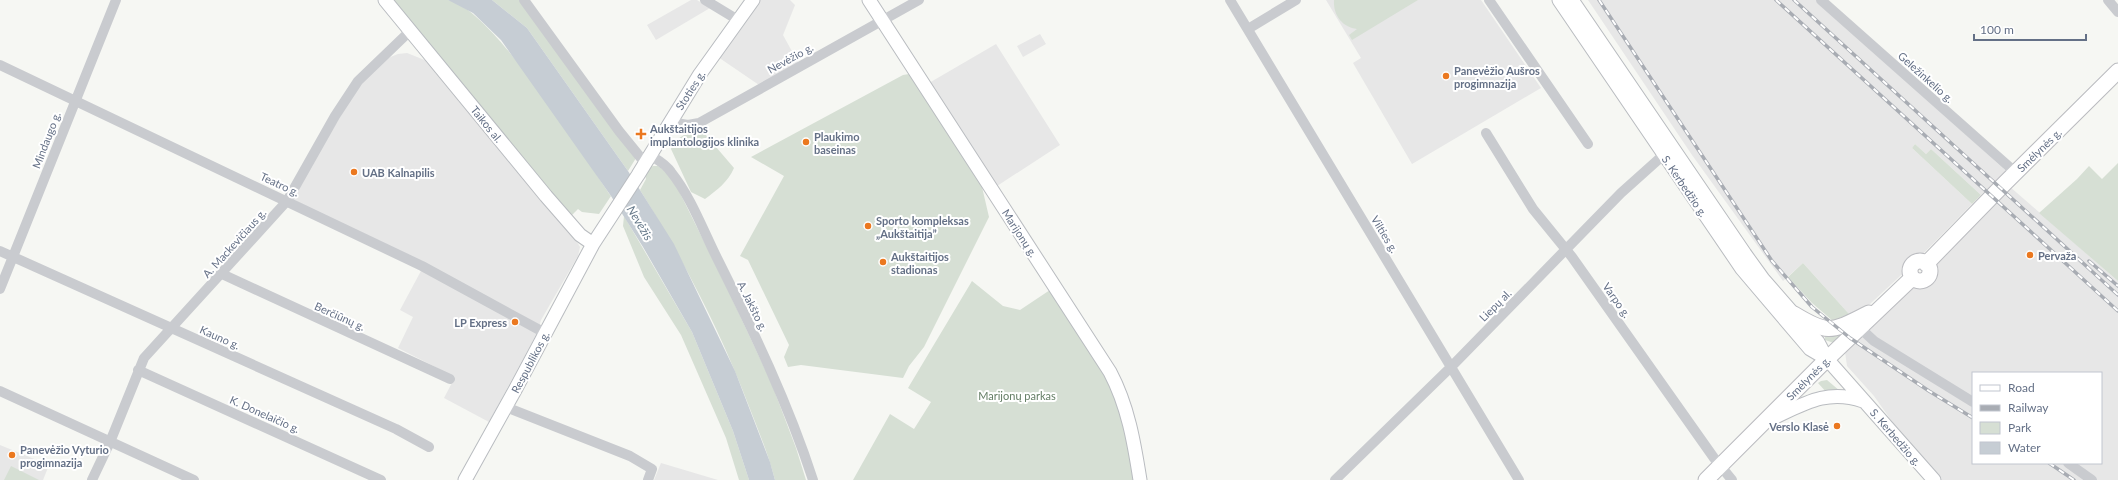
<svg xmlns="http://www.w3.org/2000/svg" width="2118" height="480" font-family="Lato,sans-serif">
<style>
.built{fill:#e7e7e7;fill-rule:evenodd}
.green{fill:#d6dfd4}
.water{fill:#c6cdd4}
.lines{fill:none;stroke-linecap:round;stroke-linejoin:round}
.major-casing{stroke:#b9bcc0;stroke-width:15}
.highway-casing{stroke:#bbbcc0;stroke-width:17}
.minor{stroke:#c9cbcf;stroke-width:10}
.major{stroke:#fff;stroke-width:13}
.highway{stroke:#fff;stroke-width:15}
.rail-casing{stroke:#a8acb3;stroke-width:3.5}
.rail{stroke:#fff;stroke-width:2;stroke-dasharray:6;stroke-linecap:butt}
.poi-dot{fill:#eb781f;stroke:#fff;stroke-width:1.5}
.labels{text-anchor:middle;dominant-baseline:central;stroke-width:4;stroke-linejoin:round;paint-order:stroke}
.street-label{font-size:11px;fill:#647086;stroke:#fff}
.poi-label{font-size:11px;font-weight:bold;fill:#647086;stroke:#fff;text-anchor:start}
.park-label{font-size:11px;fill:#637d64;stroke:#fff}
.water-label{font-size:12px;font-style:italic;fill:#657889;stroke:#fff}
</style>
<rect width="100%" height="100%" fill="#f6f7f3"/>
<path class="built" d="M691 0H697L710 8 656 40 647 25Z
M757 0H790L795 5 783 35 800 66 762 87 718 57Z
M1326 0H1481L1541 88 1412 164 1353 63 1361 58Z
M1588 0H1817L2006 171 1981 195 1931 149 1926 154 1915 144 1912 148 1972 204 1912 265 1870 304 1849 314 1803 263 1783 281 1692 155Z
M1040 34 1046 44 1023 57 1017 46Z
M996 44 1060 145 997 186 929 83Z
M407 53 427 61 570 231 580 247 578 256 541 320 538 331 489 422 444 398 455 377 398 348 413 317 400 310 422 269 293 199 299 186 362 80 388 58 398 54Z
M2009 186 2118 281V480H1941L1905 440 1874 396 1847 366 1845 352 1911 288 1919 285 1926 286 1933 280 1935 263ZM1973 373H2101V463H1973Z
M0 445 49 465 43 480H0Z
M661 463 718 480H654Z"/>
<path class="green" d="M393 0C410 0 431 0 448 0 492 8 583 155 611 196L599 214 582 212 578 209 571 216Z
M492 0H524L636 158 628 171 527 28Z
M1334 0H1418L1352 40 1349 35 1357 29C1342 27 1333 15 1334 0Z
M909 74 982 187 989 217 924 347 909 366 903 378 801 365 788 367 784 357 789 345 748 260 740 256 784 176 751 157 903 75Z
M698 126 734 168C728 182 717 190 705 199L691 192 671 149 673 142Z
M1915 144 1926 154 1931 149 1981 195 1972 204 1912 148Z
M2118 163V281L2039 213 2077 179 2089 166 2102 179Z
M653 166H658L666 172 678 189 727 288 771 382 796 448 806 480H775C769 456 759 432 750 409 721 332 683 259 640 190L646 179 645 174 649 168Z
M624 216 692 332 733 431 749 480H739L726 438 681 335 644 277 623 226Z
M1803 263 1849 314 1833 321 1812 303 1788 277Z
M972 281 1003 306 1020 310 1050 290 1089 347 1120 404 1135 480H853L890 414 914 429 931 402 908 388Z
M1838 331 1844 335 1834 343 1825 340V333Z
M1827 380 1840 391 1827 393 1818 383 1821 381Z
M11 466 39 480H4Z"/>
<path class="water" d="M448 0H492L527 28 628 171 674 244 735 371 770 462 775 480H749L733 431 692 332 643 247 611 196 501 40 473 13Z"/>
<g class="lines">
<g class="major-casing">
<path id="major" d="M385 0 546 196 580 235 593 244
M869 0 1110 372C1128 406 1134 442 1140 480
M1559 0 1742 269 1810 349 1827 359
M1572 0 1745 254 1763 279 1818 342 1827 359 1934 480
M1769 420C1802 405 1826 388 1863 401
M465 480 515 390 593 244 638 175 700 74 753 0"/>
</g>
<g class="highway-casing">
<path id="highway" d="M1910 271a10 10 0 1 1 20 0a10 10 0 1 1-20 0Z
M1926 264 2004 184 2118 71
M1794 314C1830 336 1832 331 1869 313
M1706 480 1827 359 1912 278"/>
</g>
<path class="minor" d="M524 0 619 131 645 163
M705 0 738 20
M1230 0 1519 480
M1489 0 1588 144
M1821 0 2015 172
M2108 0 2118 12
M1248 29 1296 0
M0 65 422 266 545 333
M670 122 688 125 699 123 919 0
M1486 133 1533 209 1572 257 1714 458 1732 480
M650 155C658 160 666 164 671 172 691 197 703 230 717 258 753 330 788 403 813 480
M0 251 396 429 429 447
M222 274 450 379
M0 289 116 0
M1860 328 1874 341 1973 402
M138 370 381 480
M0 391 194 480
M506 407 630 456 652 469 648 480
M2068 463 2092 480
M92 480 110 442 144 358 287 201 335 116 358 81 410 31
M1335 480 1451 367 1621 193 1669 150"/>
<use href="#major" class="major"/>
<use href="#highway" class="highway"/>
<g class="rail-casing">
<path id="rail" d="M1599 0 1772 261 1812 307 1850 338 1929 391 1973 418
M1776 0 2118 311
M1794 0 2118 295
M2089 261 2118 286
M2049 463 2074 480"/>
</g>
<use href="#rail" class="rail"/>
</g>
<g class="poi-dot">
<circle cx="1446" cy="76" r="4"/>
<path d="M639 128h4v4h4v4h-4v4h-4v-4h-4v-4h4z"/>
<circle cx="806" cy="142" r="4"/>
<circle cx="354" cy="172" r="4"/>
<circle cx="868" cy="226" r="4"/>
<circle cx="2030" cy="255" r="4"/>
<circle cx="883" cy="262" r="4"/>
<circle cx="515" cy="322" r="4"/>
<circle cx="1837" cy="426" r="4"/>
<circle cx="12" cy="455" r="4"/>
</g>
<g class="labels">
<g class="street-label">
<text transform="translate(790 58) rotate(-29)">Nevėžio g.</text>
<text transform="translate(1926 77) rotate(42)">Geležinkelio g.</text>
<text transform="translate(690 90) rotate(-57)">Stoties g.</text>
<text transform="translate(487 124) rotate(51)">Taikos al.</text>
<text transform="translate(46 140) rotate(-69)">Mindaugo g.</text>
<text transform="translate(2039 150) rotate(-44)">Smėlynės g.</text>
<text transform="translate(280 184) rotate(25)">Teatro g.</text>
<text transform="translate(1685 186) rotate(56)">S. Kerbedžio g.</text>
<text transform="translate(1020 233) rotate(57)">Marijonų g.</text>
<text transform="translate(1385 234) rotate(59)">Vilties g.</text>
<text transform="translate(234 243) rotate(-48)">A. Mackevičiaus g.</text>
<text transform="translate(1617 300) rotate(55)">Varpo g.</text>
<text transform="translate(1495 305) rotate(-45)">Liepų al.</text>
<text transform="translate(753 306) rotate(64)">A. Jakšto g.</text>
<text transform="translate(340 316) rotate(24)">Berčiūnų g.</text>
<text transform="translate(220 337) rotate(24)">Kauno g.</text>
<text transform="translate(530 362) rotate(-62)">Respublikos g.</text>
<text transform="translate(1808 378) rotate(-45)">Smėlynės g.</text>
<text transform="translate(265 414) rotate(24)">K. Donelaičio g.</text>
<text transform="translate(1896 437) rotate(49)">S. Kerbedžio g.</text>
</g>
<g class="poi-label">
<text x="1454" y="70">Panevėžio Aušros<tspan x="1454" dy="13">progimnazija</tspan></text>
<text x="650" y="128">Aukštaitijos<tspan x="650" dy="13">implantologijos klinika</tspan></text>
<text x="814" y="136">Plaukimo<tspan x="814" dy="13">baseinas</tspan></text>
<text x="362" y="172">UAB Kalnapilis</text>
<text x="876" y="220">Sporto kompleksas<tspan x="876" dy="13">„Aukštaitija”</tspan></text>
<text x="2038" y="255">Pervaža</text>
<text x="891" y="256">Aukštaitijos<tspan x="891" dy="13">stadionas</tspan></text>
<text x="507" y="322" text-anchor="end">LP Express</text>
<text x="1829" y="426" text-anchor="end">Verslo Klasė</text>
<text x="20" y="449">Panevėžio Vyturio<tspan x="20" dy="13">progimnazija</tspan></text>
</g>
<g class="park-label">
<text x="1017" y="395">Marijonų parkas</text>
</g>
<g class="water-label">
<text transform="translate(640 223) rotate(59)">Nevėžis</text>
</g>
</g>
<rect x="1972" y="372" width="130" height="92" fill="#ffffff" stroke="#c1c6cf"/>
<rect x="1980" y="385" width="20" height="6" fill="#ffffff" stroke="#c1c6cf"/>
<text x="2008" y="392" font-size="12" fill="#647086">Road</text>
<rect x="1980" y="405" width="20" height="6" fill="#a8acb3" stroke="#c1c6cf"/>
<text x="2008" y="412" font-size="12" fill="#647086">Railway</text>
<rect x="1980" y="422" width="20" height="12" fill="#d6dfd4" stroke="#c1c6cf"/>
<text x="2008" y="432" font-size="12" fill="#647086">Park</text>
<rect x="1980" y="442" width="20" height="12" fill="#c6cdd4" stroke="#c1c6cf"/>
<text x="2008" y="452" font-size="12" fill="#647086">Water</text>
<path d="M1974 34v6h112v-6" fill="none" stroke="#647086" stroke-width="2"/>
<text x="1980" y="34" font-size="12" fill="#647086" stroke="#ffffff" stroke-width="3" paint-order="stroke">100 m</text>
</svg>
